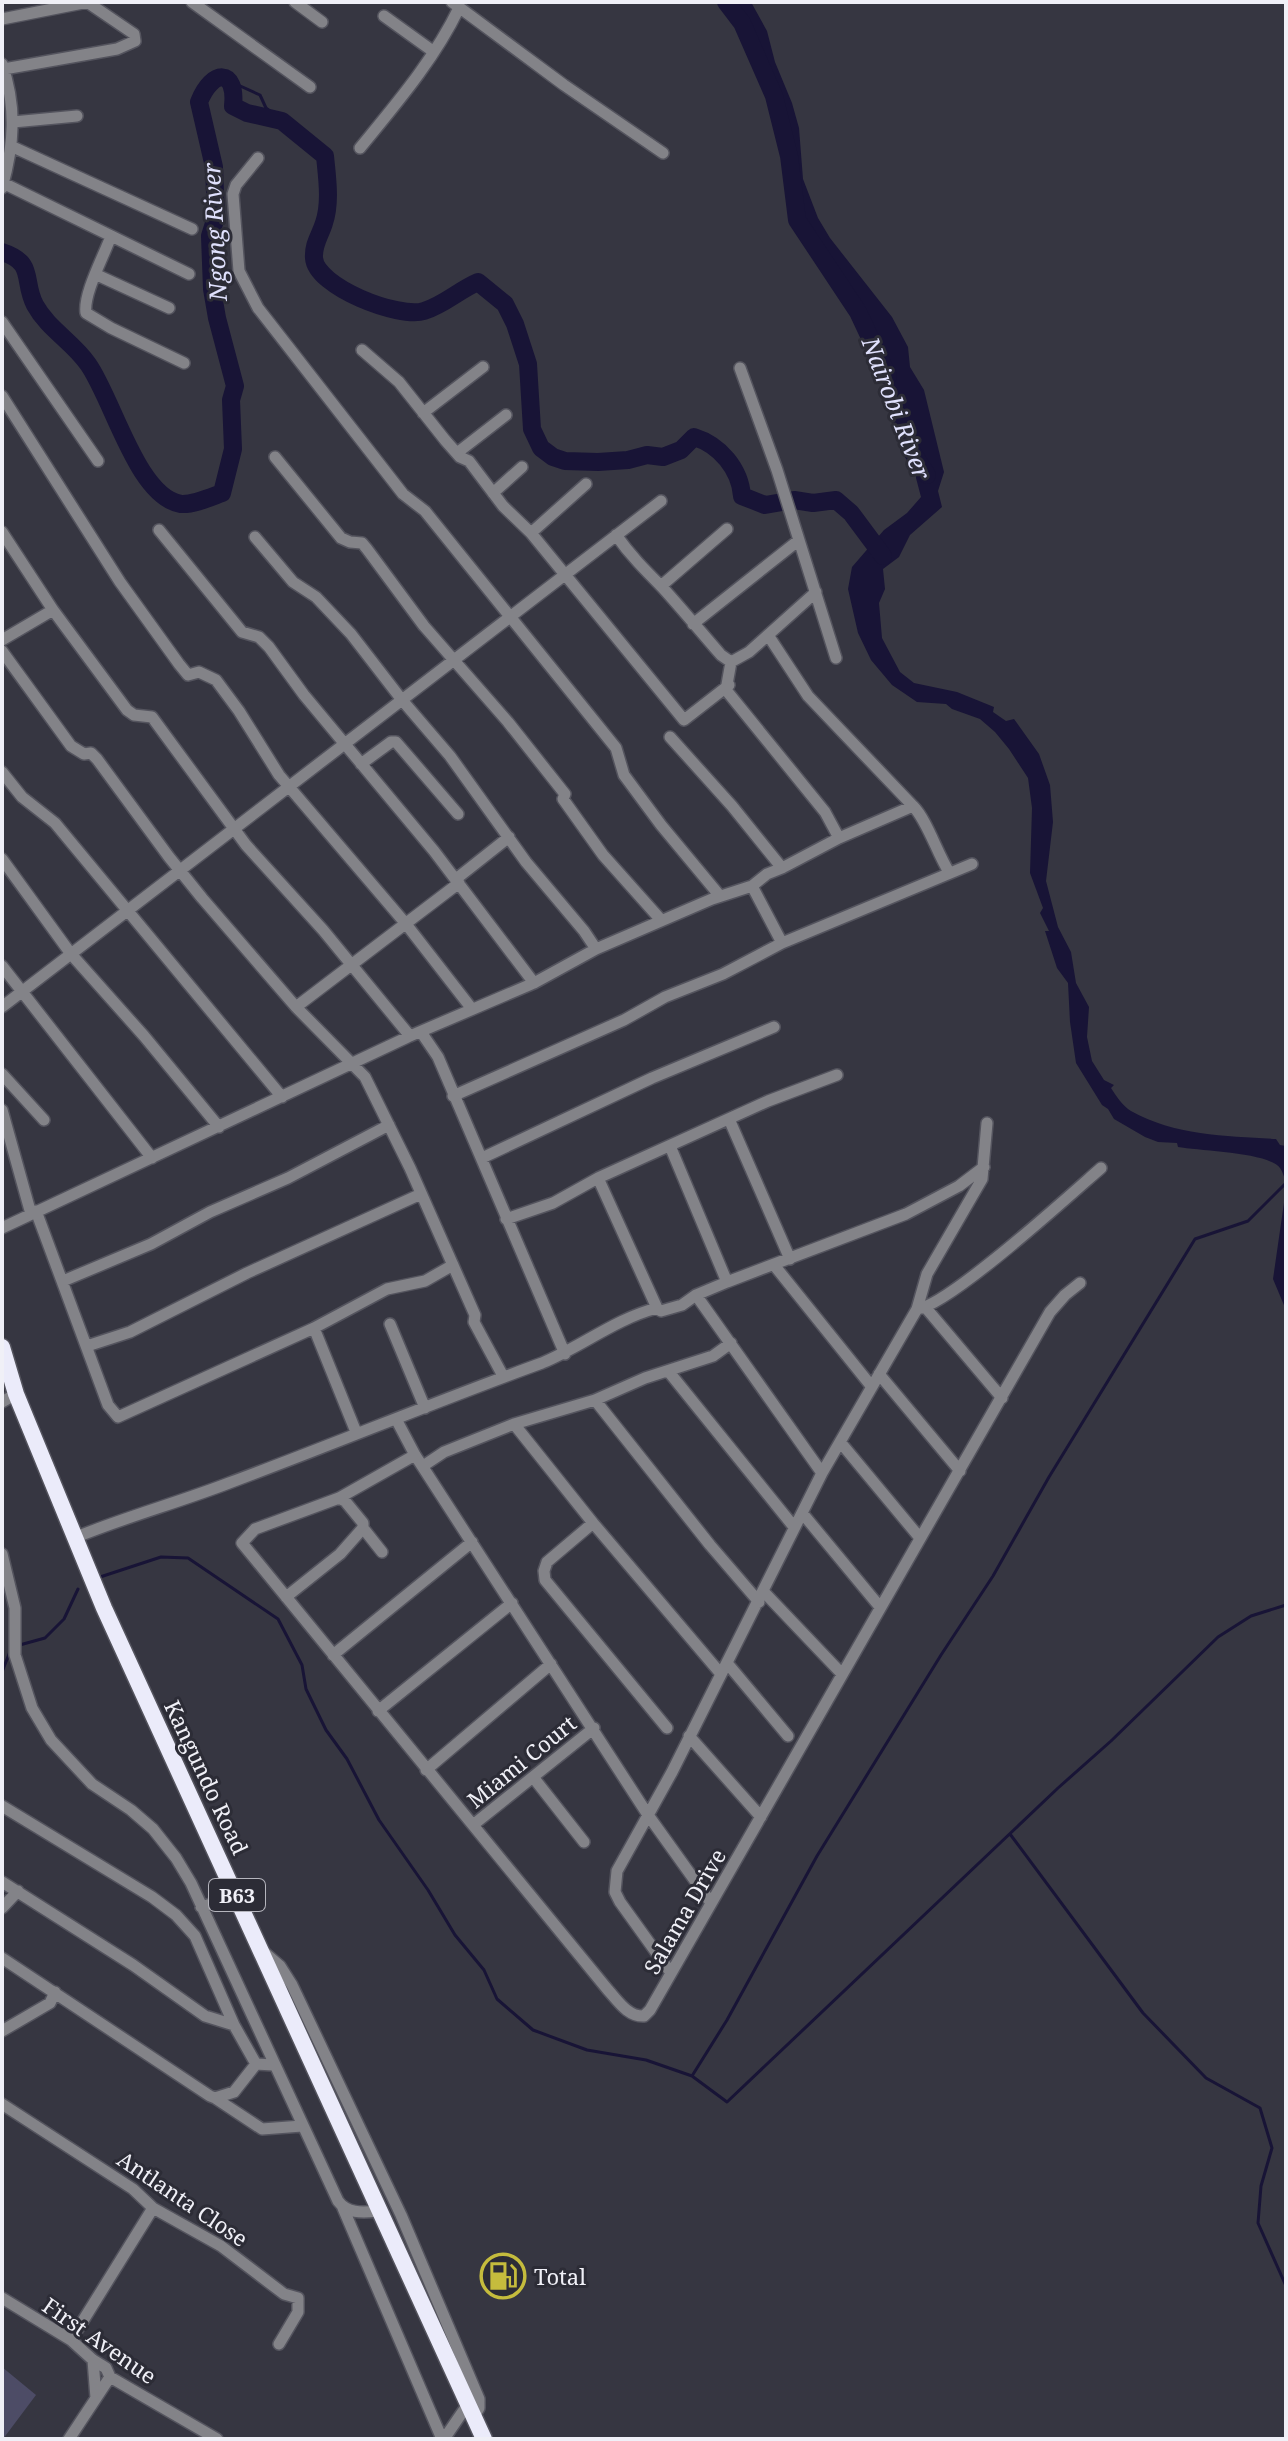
<svg xmlns="http://www.w3.org/2000/svg" width="1288" height="2441" font-family="'Noto Serif',serif">
<style>
.green{fill:#4d4c66}
.water{fill:#181436}
.lines{fill:none;stroke-linecap:round;stroke-linejoin:round}
.stream{stroke:#181436;stroke-width:3}
.river{stroke:#181436;stroke-width:18}
.minor-casing{stroke:#54545e;stroke-width:14}
.highway-casing{stroke:#54545e;stroke-width:19}
.minor{stroke:#838388;stroke-width:11}
.highway{stroke:#ebebfa;stroke-width:16}
.labels{text-anchor:middle;dominant-baseline:central;stroke-width:6;stroke-linejoin:round;paint-order:stroke}
.shield{fill:#2c2c36;stroke:#b5b5bd;stroke-width:2}
.shield-label{font-size:20px;font-weight:bold;fill:#f0f0f7}
.street-label{font-size:22px;fill:#f0f0f7;stroke:#2c2c36}
.poi-label{font-size:22px;fill:#f0f0f7;stroke:#2c2c36;text-anchor:start}
.water-label{font-size:24px;font-style:italic;fill:#e0e1fd;stroke:#2c2c36}
</style>
<rect width="100%" height="100%" fill="#363641"/>
<path class="green" d="M2 2367 36 2395 3 2439H2Z"/>
<path class="water" d="M731 2H751L767 31 775 62 792 103 799 128 803 179 818 218 830 238 892 317 908 347 910 367 924 390 944 472 938 491 942 507 910 535 899 557 883 569 885 589 879 603 882 638 900 672 914 683 957 692 994 707 993 712 1006 721 1014 719 1039 754 1050 785 1053 822 1046 881 1058 927 1071 952 1076 983 1089 1007 1087 1037 1092 1061 1104 1080 1114 1085 1111 1088C1116 1096 1123 1106 1131 1111 1175 1136 1229 1136 1276 1139L1280 1145 1286 1146V1180C1283 1176 1283 1172 1280 1168 1268 1152 1200 1151 1178 1147L1177 1143 1158 1142 1145 1137 1114 1119 1108 1109 1102 1105 1076 1063 1070 1022 1068 983 1057 968 1045 931H1049L1040 913 1043 908 1030 873 1032 808 1028 778 1009 749 995 732 980 719 952 709 946 704 917 702 892 685 871 660 858 633 848 589 852 567 884 530 907 513 921 497 916 478 915 452 889 395 878 352 867 324 851 303 850 289 818 250 795 203 788 175V149L782 116 771 77 754 49 742 18Z
M1286 1189V1310L1273 1279Z"/>
<g class="lines">
<path class="stream" d="M227 80 260 95 266 108 282 121
M97 1578 161 1557 188 1558 278 1619 302 1665 306 1689 326 1730 347 1759 379 1820 428 1890 455 1935 484 1970 497 1999 533 2030 587 2050 646 2060 692 2076 727 2102 1058 1788 1111 1741 1218 1637 1251 1616 1286 1605
M16 1646 45 1638 64 1619 78 1589
M2 1672 11 1649
M1010 1834 1143 2013 1206 2078 1260 2108 1272 2148 1261 2186 1258 2223 1286 2286
M692 2076 727 2020 817 1856 941 1655 993 1576 1049 1477 1195 1239 1248 1221 1286 1183"/>
<path class="river" d="M726 2 742 23 774 96 789 156 797 220 858 312 888 376
M2 252C36 263 22 280 35 305 48 329 73 342 88 364 113 399 137 497 181 504 193 505 211 497 222 493L233 449 231 400 235 386 217 318 212 289 210 236 216 217 214 167 199 102C212 69 237 68 233 106L247 113 282 121 325 156C327 177 331 202 324 223 320 236 313 244 314 258 316 287 399 319 424 311 444 305 459 290 478 282L505 304 515 324 528 364 532 429 541 448 553 457 565 461 598 462 628 460 647 455 663 457 681 450 694 437C720 445 740 469 742 496L765 505 794 500 813 503 836 500 851 513 883 556
M896 404 909 447 927 475"/>
<g class="minor-casing">
<path id="minor" d="M192 2 310 87
M295 2 322 22
M452 2 564 85 663 153
M384 16 434 52
M2 19 88 2
M4 69 117 49 135 41 134 34 87 2
M13 122 77 116
M13 147 192 229
M360 148C396 104 434 60 459 8
M258 158 236 185 233 194 239 271 258 308 403 494 425 511 616 748 624 775 661 825 720 896
M3 183 189 274
M2 188C14 145 17 107 2 64
M111 236C104 256 83 294 86 313L111 328 184 363
M97 275 169 308
M2 322 98 461
M362 350 399 382 445 440 460 457 469 461 503 506 531 533 684 720 729 685
M740 368 777 470 836 658
M2 396 120 582 179 664 188 675 199 672 216 680 239 711 279 775 406 924 472 1009
M423 413 483 367
M457 453 506 415
M275 457 341 538 350 542 362 543 367 549 424 626 508 722 565 794 563 799 603 855 661 920
M493 493 522 467
M159 530 242 632 259 637 269 647 304 695 434 851 534 983
M2 532 53 610 127 710 134 715 152 717 246 845 323 930 410 1036
M531 533 586 484
M616 535C630 555 645 570 662 587 682 609 701 632 721 655L731 662 749 652 816 592
M255 537 293 582 316 597 351 634 402 700 450 756 526 862 584 931 596 949
M661 586 727 529
M693 624 799 540
M768 635 808 696 913 806
M2 640 53 610
M2 651 71 746 84 754 91 753 97 759 169 857 202 898 296 1007 365 1077 410 1168 475 1315 474 1322 503 1376
M731 662 726 690 825 812 839 838 913 806C927 820 937 853 949 872
M670 737 732 806 782 868 767 874 752 886 782 943
M361 764 391 742H396L458 814
M2 772 22 797 55 823 282 1097
M2 859 71 954 144 1036 219 1127
M782 868 839 838
M456 879 509 837
M2 966 152 1158
M2 1007 661 501
M296 1007 459 883
M421 1032 438 1057 565 1354
M2 1074 44 1120
M453 1096 624 1020 665 997 723 974 782 943 972 864
M2 1110 31 1214
M729 1119 790 1259
M670 1146 727 1282
M482 1158 652 1078 774 1027
M598 1178 657 1308
M36 1211 108 1405 118 1417 314 1328 387 1289 425 1281 453 1265
M506 1219 553 1203 598 1178 768 1101 837 1075
M2 1228 410 1036 534 983 596 949 712 899 752 886
M774 1265 872 1387
M63 1281 151 1244 210 1212 288 1178 389 1125
M926 1308 1002 1398
M917 1309 927 1274 982 1179 987 1123
M390 1324 425 1408
M314 1328 356 1432
M87 1346 130 1332 247 1273 421 1194
M669 1372 794 1527
M879 1374 960 1471
M595 1400 710 1545 759 1602
M2 1402 16 1394
M396 1419 415 1455 648 1815 711 1903
M514 1424 593 1523 721 1674
M841 1443 920 1538
M415 1455 339 1498 255 1529 242 1543 608 1990C618 2001 628 2017 644 2016L650 2010 1050 1312 1065 1295 1080 1283
M423 1466 444 1452 514 1424 595 1400 645 1378 713 1356 731 1343
M822 1473 917 1309C948 1306 1070 1195 1101 1168
M803 1514 880 1607
M593 1523 547 1562 544 1571 545 1580 667 1728
M363 1528 382 1552
M74 1538C125 1517 177 1503 229 1483 334 1444 437 1401 542 1363 581 1347 615 1319 657 1308L661 1311 682 1305 696 1295 727 1282 906 1214 959 1186 984 1167
M2 1554 15 1608V1655L32 1708 51 1740 92 1784 131 1810 153 1829 176 1858 191 1883 338 2201C348 2215 365 2212 381 2211
M763 1591 842 1674
M286 1597 340 1554 363 1528V1523L345 1501 339 1498
M333 1655 472 1542
M727 1663 788 1736
M378 1711 512 1603
M689 1736 761 1817
M426 1770 551 1664
M533 1777 584 1842
M2 1806 152 1897 176 1915 195 1936 234 2025
M473 1825 594 1728
M2 1882 133 1965 205 2016 234 2025 256 2064 273 2065
M201 1907 238 1896
M2 1908 18 1891
M265 1953 280 1966 292 1985 401 2215 479 2399V2408L474 2416
M2 1958 210 2096 215 2098 234 2092 256 2064
M671 1973 620 1902 615 1892 617 1871 672 1772 822 1473 696 1295
M2 2031 50 2003 55 1992
M215 2098 262 2129 302 2126
M2 2104 133 2189 153 2208 221 2246 284 2294 298 2298V2312L279 2344
M343 2208 442 2439
M2 2298 71 2340 93 2360 106 2368 110 2377 217 2439
M71 2340 153 2208
M93 2360 96 2398
M69 2439 110 2377
M444 2439 468 2404"/>
</g>
<g class="highway-casing">
<path id="highway" d="M2 1347 16 1394 104 1608 484 2439"/>
</g>
<use href="#minor" class="minor"/>
<use href="#highway" class="highway"/>
</g>
<defs>
<g id="fuel-ring" transform="scale(2.3)"><circle r="9.5" fill="#2c2c36" stroke="#c5bc3d" stroke-width="1.5"/><path d="M-5.5-6h7V0h2V4h1.3V-2.5L3-4.5l.8-.8L6-3V5H2.5V1h-1V6h-7ZM-4.2-4.7v3.2H.2V-4.7Z" fill="#c5bc3d"/></g>
</defs>
<g fill-rule="evenodd">
<use href="#fuel-ring" x="503" y="2276"/>
</g>
<g class="labels">
<rect class="shield" x="209" y="1879" width="56" height="32" rx="6"/>
<g class="shield-label">
<text x="237" y="1895">B63</text>
</g>
<g class="street-label">
<text transform="translate(521 1761) rotate(-39)">Miami Court</text>
<text transform="translate(207 1777) rotate(65)">Kangundo Road</text>
<text transform="translate(684 1911) rotate(-60)">Salama Drive</text>
<text transform="translate(183 2198) rotate(34)">Antlanta Close</text>
<text transform="translate(100 2340) rotate(35)">First Avenue</text>
</g>
<g class="poi-label">
<text x="534" y="2276">Total</text>
</g>
<g class="water-label">
<text transform="translate(214 232) rotate(-93)">Ngong River</text>
<text transform="translate(897 408) rotate(69)">Nairobi River</text>
</g>
</g>
<rect width="1288" height="2441" fill="none" stroke="#f0f0f7" stroke-width="8"/>
</svg>
